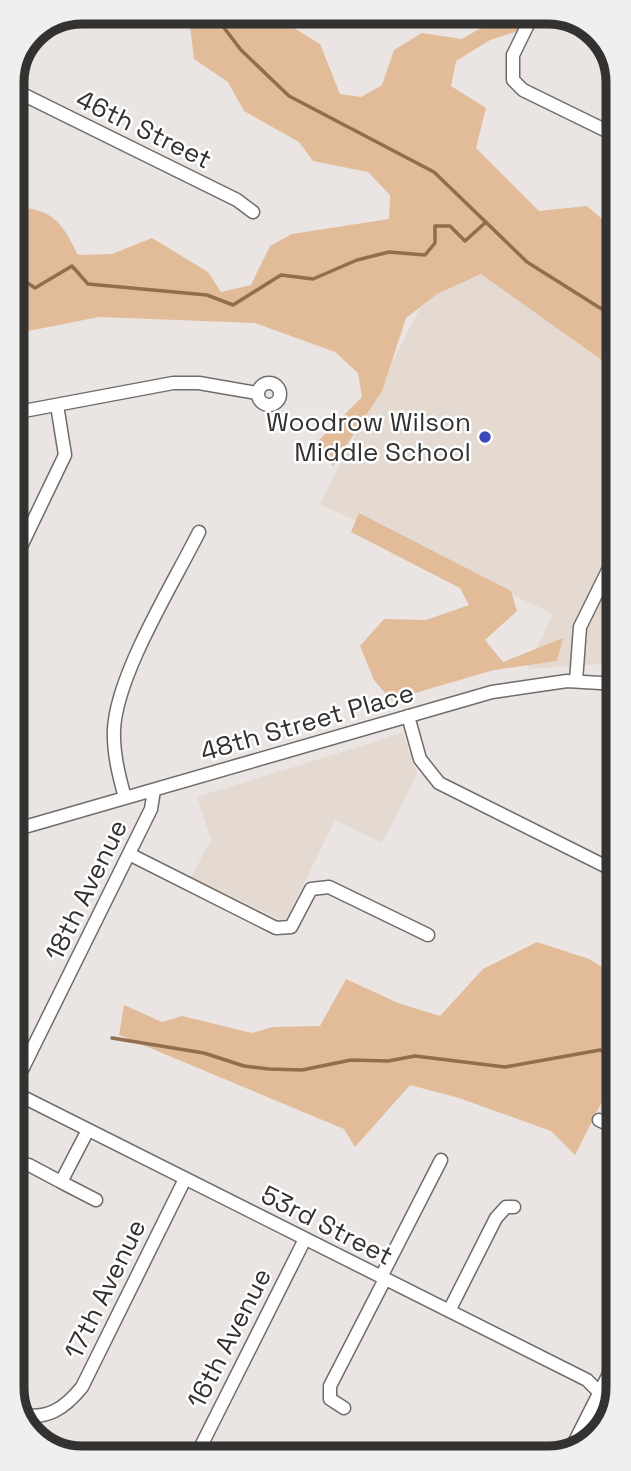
<svg xmlns="http://www.w3.org/2000/svg" width="631" height="1471" font-family="'Space Grotesk',sans-serif">
<style>
.built{fill:#e4dad1}
.green{fill:#e2bb99}
.lines{fill:none;stroke-linecap:round;stroke-linejoin:round}
.stream{stroke:#916e4d;stroke-width:3.5}
.minor-casing{stroke:#706c69;stroke-width:15}
.minor{stroke:#fff;stroke-width:12}
.wall{fill:#bd9069}
.poi-dot{fill:#3d48bc;stroke:#fff;stroke-width:2.5}
.labels{text-anchor:middle;dominant-baseline:central;stroke-width:5;stroke-linejoin:round;paint-order:stroke}
.street-label{font-size:26px;fill:#333230;stroke:#fff}
.poi-label{font-size:26px;fill:#333230;stroke:#fff;text-anchor:end}
.rim{fill:none;stroke:#333230;stroke-width:9}
</style>
<rect width="100%" height="100%" fill="#eae5e2"/>
<path class="built" d="M466 218 616 290 617 663 527 669 553 614 320 504Z
M403 733 417 774 382 843 335 820 285 922 191 877 211 840 197 797Z"/>
<path class="green" d="M184 12H268L320 44 340 94 361 97 382 85 394 50 422 33 462 39 508 12H521L518 31 490 40 456 61 451 86 486 108 476 148 539 211 587 206 616 231V378L606 363 481 274 437 294 406 318 382 391 333 466 315 444 362 397 358 373 335 352 255 323 99 317 13 334V206C54 210 61 221 78 255L112 254 152 238 208 272 221 292 251 285 270 246 292 234 389 219 390 195 368 172 313 161 299 142 244 111 228 82 194 59 190 26Z
M359 513 511 591 517 611 485 640 503 662 563 638 557 661 494 670 391 700 374 680 360 646 384 619 426 620 469 605 460 588 351 532Z
M537 942 589 959 618 977V1070L575 1155 551 1131 459 1098 410 1085 355 1147 344 1129 119 1035 124 1005 162 1022 182 1016 252 1033 273 1027 320 1026 346 979 398 1003 440 1016 483 969Z"/>
<g class="lines">
<path class="stream" d="M212 12 241 50 289 96 434 172 527 262 600 308 616 314
M13 273 35 288 72 266 88 284 207 295 233 305 281 275 313 279 357 260 389 252 425 255 435 243V226H450L465 241 486 222
M112 1038 204 1053 244 1066 269 1069 302 1070 351 1060 388 1061 415 1056 505 1067 600 1050 618 1055"/>
<g class="minor-casing">
<path id="minor" d="M534 12 513 55V80L523 90 615 135
M12 89 237 200 253 212
M258 394a11 11 0 1 1 22 0a11 11 0 1 1-22 0Z
M13 413 173 383H199L257 393
M14 561 65 455 57 405
M576 681 580 627 616 554
M408 716 420 759 439 783 617 872
M125 798C119 776 113 753 114 729 117 674 173 584 199 532
M14 830 492 692 567 681 617 684
M129 854 276 928 291 927 311 889 329 887 428 935
M15 1084 151 809 154 790
M15 1093 587 1380 613 1406
M599 1120 618 1129
M29 1165 61 1182 88 1130
M61 1182 96 1200
M381 1277 441 1160
M449 1311 496 1218 506 1207H514
M344 1408 330 1399V1386L385 1279
M18 1414C47 1421 65 1408 82 1387L185 1179
M568 1455 619 1354
M195 1458 305 1239"/>
</g>
<use href="#minor" class="minor"/>
</g>
<path class="wall" d="M617 581V596L611 594Z"/>
<circle class="poi-dot" cx="485" cy="437" r="7"/>
<g class="labels">
<g class="street-label">
<text transform="translate(144 129) rotate(26)">46th Street</text>
<text transform="translate(307 722) rotate(-16)">48th Street Place</text>
<text transform="translate(86 890) rotate(-64)">18th Avenue</text>
<text transform="translate(327 1225) rotate(27)">53rd Street</text>
<text transform="translate(105 1289) rotate(-64)">17th Avenue</text>
<text transform="translate(229 1338) rotate(-63)">16th Avenue</text>
</g>
<g class="poi-label">
<text x="471" y="422">Woodrow Wilson<tspan x="471" dy="30">Middle School</tspan></text>
</g>
</g>
<path d="M0 0H631V1471H0ZM82 24H548A58 58 0 0 1 606 82V1388A58 58 0 0 1 548 1446H82A58 58 0 0 1 24 1388V82A58 58 0 0 1 82 24Z" fill="#efefee" fill-rule="evenodd"/>
<path class="rim" d="M82 24H548A58 58 0 0 1 606 82V1388A58 58 0 0 1 548 1446H82A58 58 0 0 1 24 1388V82A58 58 0 0 1 82 24Z"/>
</svg>
